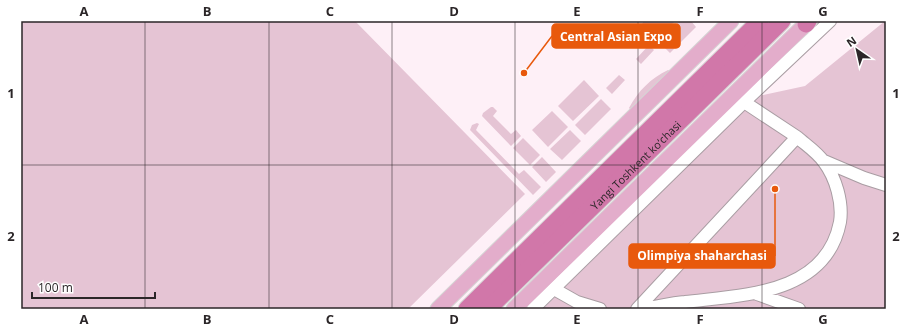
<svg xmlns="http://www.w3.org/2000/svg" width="907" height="330" font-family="'Open Sans',sans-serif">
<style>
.green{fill:#e5c4d4}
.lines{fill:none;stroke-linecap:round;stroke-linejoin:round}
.minor-casing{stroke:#a99da3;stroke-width:14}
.major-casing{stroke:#d5d4d4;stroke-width:17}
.highway-casing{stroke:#d5d4d4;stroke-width:19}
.minor{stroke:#fff;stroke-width:12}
.major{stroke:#e3adcb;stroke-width:15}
.highway{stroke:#d177a9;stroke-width:17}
.grid{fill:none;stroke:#2b2628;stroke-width:1;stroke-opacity:0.55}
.labels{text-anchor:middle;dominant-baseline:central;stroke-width:4;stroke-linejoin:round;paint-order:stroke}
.street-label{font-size:11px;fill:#2b2628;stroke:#fff}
.leader{fill:none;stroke:#e8590c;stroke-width:1.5}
.callout-dot{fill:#e8590c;stroke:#fff;stroke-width:1.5}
.callout{fill:#e8590c;stroke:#e8590c;stroke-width:1.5}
.callout-label{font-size:12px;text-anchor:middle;font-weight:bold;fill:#fff}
.neatline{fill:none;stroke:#2b2628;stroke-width:1.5}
.grid-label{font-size:13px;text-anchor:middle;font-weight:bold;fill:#2b2628}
</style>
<rect width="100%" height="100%" fill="#fef0f7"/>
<path class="green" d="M21 21H355L525 194 408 309H21Z
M644 21H675L657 39 642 24Z
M680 21H691L696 27 670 53 658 41Z
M885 21 886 309H543L758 96 805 86Z
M649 45 654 50 641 64 636 59Z
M668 70 670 71 630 109 629 108C638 91 651 78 668 70Z
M619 75 625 80 612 94 606 88Z
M584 80 599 96 573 121 558 106Z
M601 99 611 109 585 135 575 125Z
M491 107H493L497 111 493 116 511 134 516 130 521 136 511 146 482 116 483 113Z
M552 111 568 127 548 147 532 130Z
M477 123 479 124 476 130 519 174 524 170 541 187 533 195 470 130 472 125Z
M570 130 581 141 562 160 550 149Z
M523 138 540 155 530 165 513 148Z
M542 157 556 172 546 182 532 167Z"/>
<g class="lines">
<g class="minor-casing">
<path id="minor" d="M744 102 797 137
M824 161 864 178 886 185
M554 289 577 302 600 309
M757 294 799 309
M533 309 744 102 830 21
M637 309 797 137C806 145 817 152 824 162 836 178 843 203 840 222 826 295 742 295 685 302 671 303 657 307 643 309"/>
</g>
<g class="major-casing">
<path id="major" d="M438 309 731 21
M514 309 809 21"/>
</g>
<g class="highway-casing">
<g id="highway">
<path d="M806 24 808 21"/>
<path d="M467 309 760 21"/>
<path id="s1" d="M488 309 782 21"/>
</g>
</g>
<use href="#minor" class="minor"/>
<use href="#major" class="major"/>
<use href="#highway" class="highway"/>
</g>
<path class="grid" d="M145 21V309M269 21V309M392 21V309M515 21V309M638 21V309M762 21V309M21 165H886"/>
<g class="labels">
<g class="street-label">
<text stroke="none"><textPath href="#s1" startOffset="206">Yangi Toshkent ko‘chasi</textPath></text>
</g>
</g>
<path class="leader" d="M524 73L552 36M775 189L775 256"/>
<g class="callout-dot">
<circle cx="524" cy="73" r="4"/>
<circle cx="775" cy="189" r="4"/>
</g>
<g class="callout">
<rect x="552" y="24" width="128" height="24" rx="4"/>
<rect x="629" y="244" width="146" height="24" rx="4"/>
</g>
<g class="callout-label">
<text x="616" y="41">Central Asian Expo</text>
<text x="702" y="260">Olimpiya shaharchasi</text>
</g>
<rect width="907" height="330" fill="none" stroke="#ffffff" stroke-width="44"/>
<g transform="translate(857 50) rotate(326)" stroke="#ffffff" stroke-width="3" paint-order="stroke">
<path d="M0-3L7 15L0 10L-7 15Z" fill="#2b2628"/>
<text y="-6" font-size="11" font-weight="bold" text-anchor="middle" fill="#2b2628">N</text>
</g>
<path d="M32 292v6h123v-6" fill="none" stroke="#2b2628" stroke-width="2"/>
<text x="38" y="292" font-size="12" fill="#2b2628" stroke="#ffffff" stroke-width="3" paint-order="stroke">100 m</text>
<rect x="22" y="22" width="863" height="286" class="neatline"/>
<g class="grid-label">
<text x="84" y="16">A</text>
<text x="207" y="16">B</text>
<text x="330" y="16">C</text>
<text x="454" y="16">D</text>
<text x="577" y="16">E</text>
<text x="700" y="16">F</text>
<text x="823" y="16">G</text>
<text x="11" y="98">1</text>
<text x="896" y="98">1</text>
<text x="11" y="241">2</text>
<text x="896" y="241">2</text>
<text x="84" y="324">A</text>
<text x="207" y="324">B</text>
<text x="330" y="324">C</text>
<text x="454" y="324">D</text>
<text x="577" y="324">E</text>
<text x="700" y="324">F</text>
<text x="823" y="324">G</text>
</g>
</svg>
